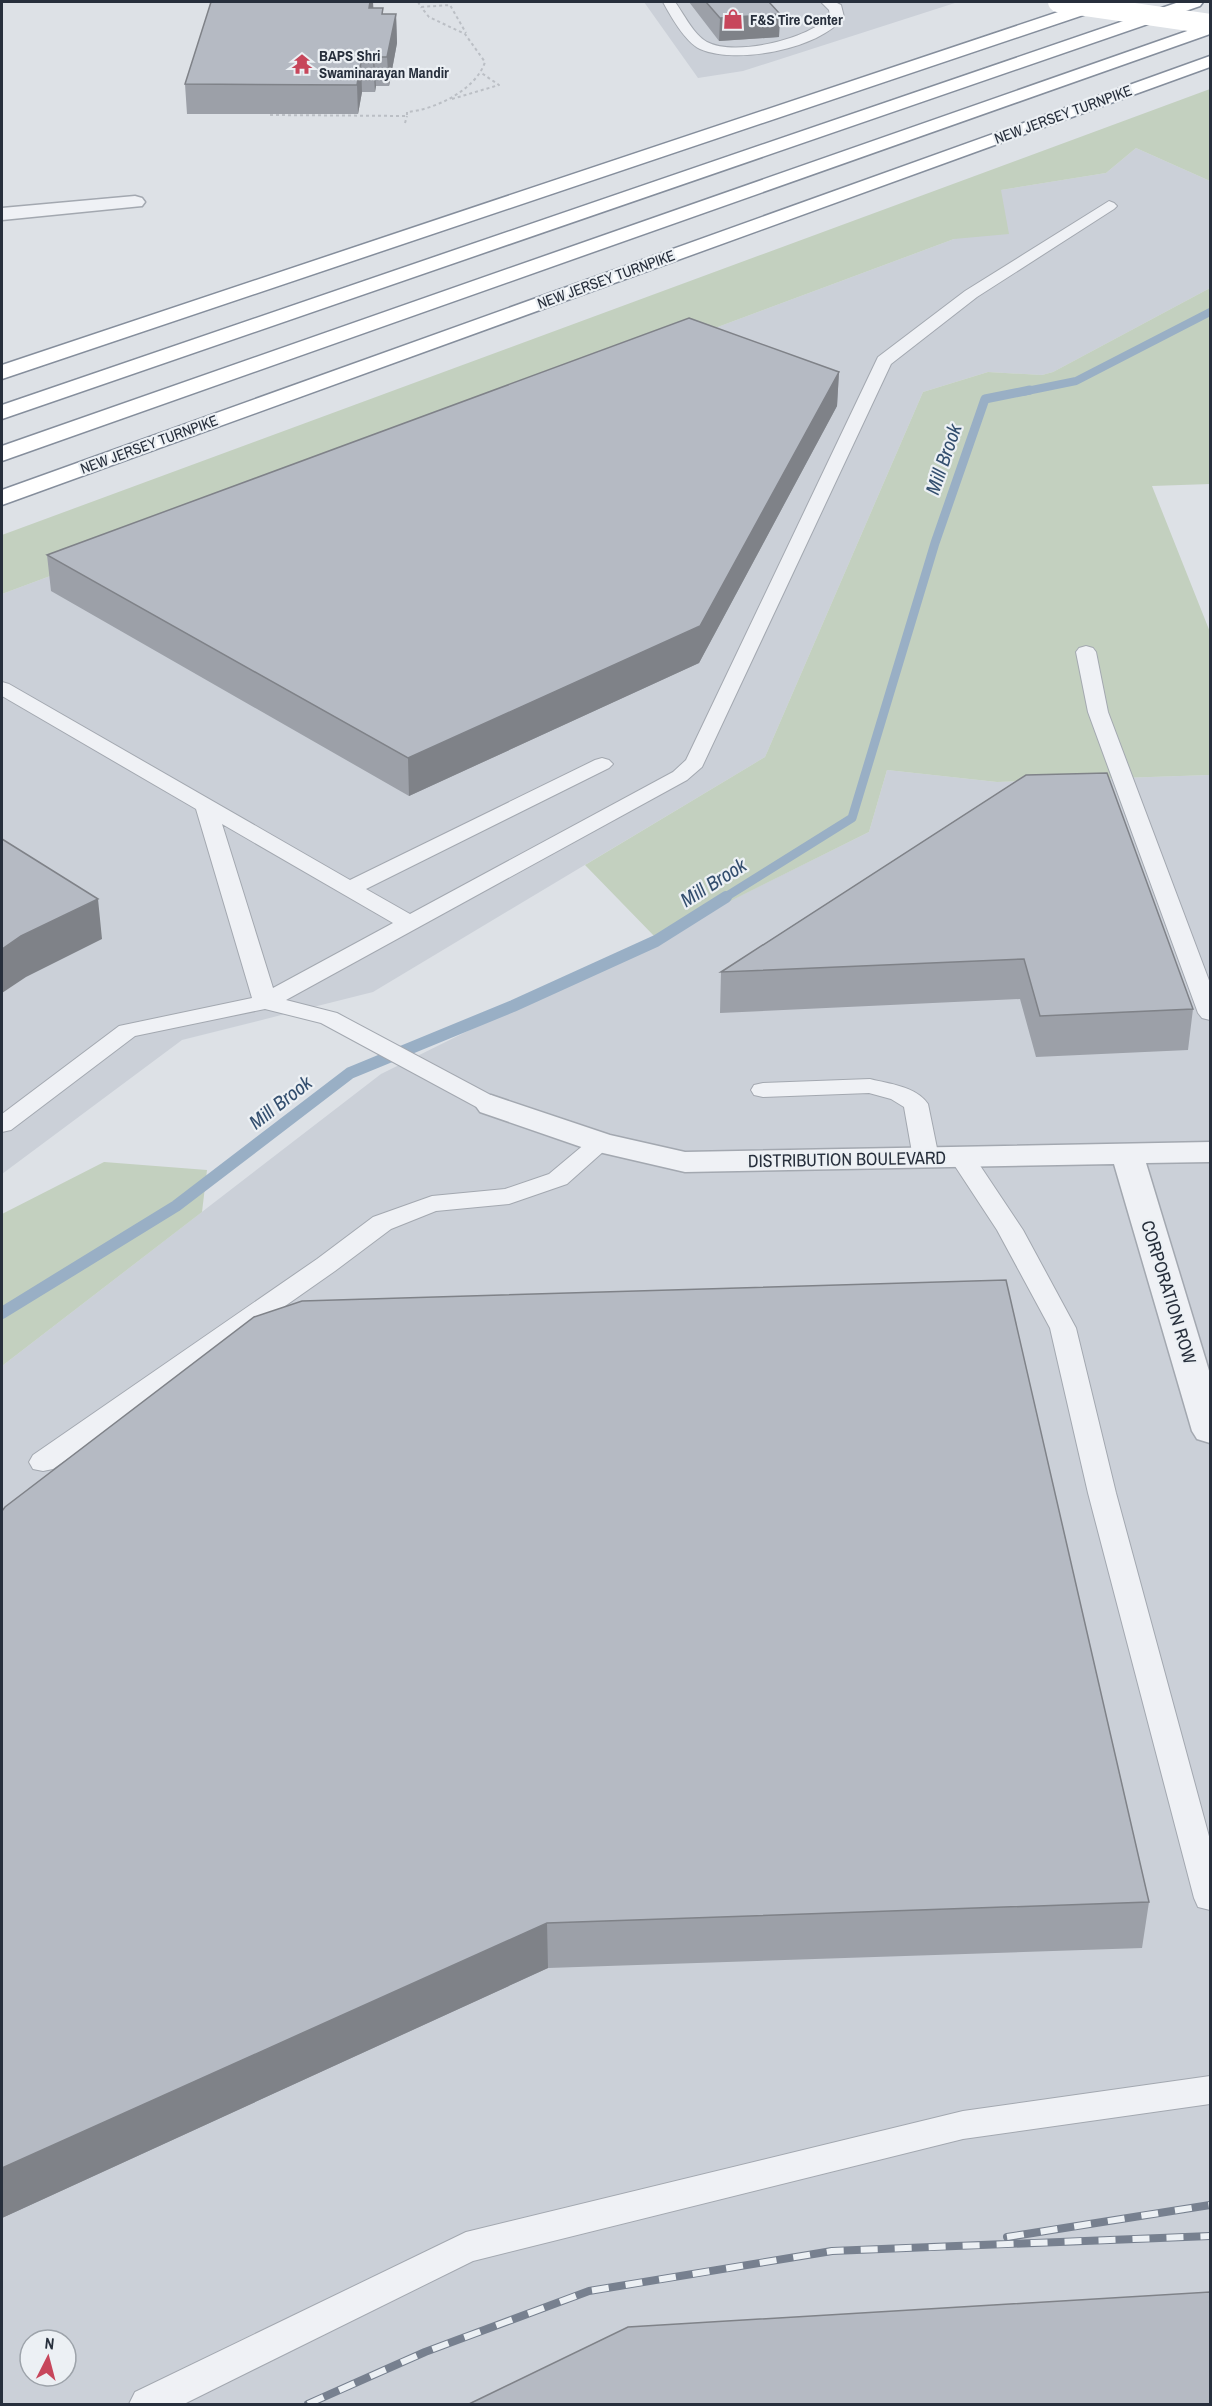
<svg xmlns="http://www.w3.org/2000/svg" width="1212" height="2406" font-family="'Archivo Narrow',sans-serif">
<style>
.built{fill:#cbd0d8;fill-rule:evenodd}
.green{fill:#c3d0bf}
.lines{fill:none;stroke-linecap:round;stroke-linejoin:round}
.stream-far2{stroke:#99afc5;stroke-width:8}
.stream-far1{stroke:#99afc5;stroke-width:9}
.stream{stroke:#99afc5;stroke-width:12}
.lane-casing{stroke:#a3a8b0;stroke-width:2}
.street-casing{stroke:#a3a8b0;stroke-width:3}
.highway-casing{stroke:#858e9c;stroke-width:3}
.path{stroke:#bbbfc5;stroke-width:2;stroke-dasharray:3 3;stroke-linecap:butt}
.lane{fill:#eff1f5;fill-rule:evenodd}
.street{fill:#eff1f5;fill-rule:evenodd}
.highway{fill:#fff;fill-rule:evenodd}
.rail-casing{stroke:#77808f;stroke-width:8}
.rail{stroke:#ecf0f4;stroke-width:6;stroke-dasharray:17;stroke-linecap:butt}
.secondary-bridge{stroke:#fff;stroke-width:20}
.wall{fill:#9ca0a8}
.shaded-wall{fill:#7f8288}
.building{fill:#b5bac3;stroke:#7f8288;stroke-width:1.5}
.labels{text-anchor:middle;dominant-baseline:central;stroke-width:4.5;stroke-linejoin:round;paint-order:stroke}
.far-poi-label{font-size:15px;font-weight:bold;fill:#272f3c;stroke:#ecf0f4;text-anchor:start}
.far-street-label{font-size:15px;fill:#272f3c;stroke:#ecf0f4}
.street-label{font-size:18px;fill:#272f3c;stroke:#ecf0f4}
.water-label{font-size:20px;font-style:italic;fill:#334e6e;stroke:#ecf0f4}
</style>
<rect width="100%" height="100%" fill="#dde1e6"/>
<path class="built" d="M644 2H958L743 71 698 78Z
M1136 148 1210 181V288L1053 372 1042 375 988 372 923 392 765 757 373 992 182 1040 2 1174V594L954 239 1001 190 1106 173Z
M887 770 997 782 1210 775V2404H2V1366L381 1074 869 832ZM30 2340H66V2376H30Z"/>
<path class="green" d="M1210 89V181L1136 148 1106 173 1001 190 1009 234 954 239 2 594V535Z
M1210 288V484L1152 486 1210 632V775L997 782 887 770 869 832 656 938 585 865 765 757 923 392 988 372 1042 375 1053 372Z
M104 1162 207 1170 202 1212 2 1366V1214Z"/>
<g class="lines">
<path class="stream-far2" d="M1022 392 1076 381 1210 312"/>
<path class="stream-far1" d="M724 898 852 818 935 543 985 399 1030 390"/>
<path class="stream" d="M2 1313 176 1206 350 1073 513 1006 656 941 726 897"/>
<g class="lane-casing">
<path id="lane" d="M663 2H675C684 14 693 34 707 42 735 57 809 39 830 16L829 10 821 2H835L841 5 844 17C820 49 736 65 700 49 685 42 670 15 663 2Z
M1109 201 1114 203 1117 206 1114 209 977 297 891 364 702 767 687 780 286 1000 337 1013 500 1100 503 1105 500 1110 491 1112 482 1110 321 1023 265 1009 135 1036 11 1130 2 1132V1114L119 1026 252 998 196 809 2 696V682L9 684 350 880 595 760 602 758 609 760 613 764 609 768 366 889 410 914 673 772 686 760 878 357 965 291ZM222 824 393 923 273 988Z
M1086 646 1093 648 1096 652 1108 712 1210 983V1020L1202 1018 1198 1013 1088 712 1076 652 1079 648Z
M870 1079C889 1084 916 1086 928 1104L939 1158 935 1163 926 1166 917 1163 913 1158 904 1107 891 1099 869 1093 763 1097 754 1095 751 1090 754 1085 763 1083Z
M601 1136 610 1138 613 1143 567 1184 509 1204 436 1211 391 1229 335 1271 53 1469 43 1471 33 1469 29 1462 33 1455 317 1259 373 1217 432 1196 505 1189 549 1174 592 1138Z
M962 1149 971 1152 1023 1230 1076 1328 1116 1493 1210 1840V1910L1198 1907 1194 1898 1088 1493 1050 1328 997 1230 949 1157 953 1152Z
M1210 2076V2104L963 2139 473 2261 184 2404H129L135 2392 466 2232 963 2111Z"/>
</g>
<g class="street-casing">
<path id="street" d="M135 196 142 198 145 202 142 206 2 220V208Z
M491 1095 610 1135 685 1152 1210 1142V1162L1146 1163 1210 1374V1443L1197 1439 1192 1431 1114 1164 685 1172 590 1150 480 1112 475 1105 480 1098Z"/>
</g>
<g class="highway-casing">
<path id="highway" d="M1088 2H1113L1110 6 2 379V365Z
M1179 2H1203L1200 6 2 419V405Z
M1210 23V34L2 461V446Z
M1210 56V67L2 505V490Z"/>
</g>
<path class="path" d="M418 2 421 7 450 5 466 33
M452 99 499 85 480 72
M270 115 407 116V112C434 110 476 90 485 62L465 34 429 17 421 7
M405 123 407 116"/>
<use href="#lane" class="lane"/>
<use href="#street" class="street"/>
<use href="#highway" class="highway"/>
<g class="rail-casing">
<path id="rail" d="M1007 2237 1210 2205
M308 2404 425 2352 589 2291 832 2251 1210 2236"/>
</g>
<use href="#rail" class="rail"/>
<path class="secondary-bridge" d="M1058 2 1210 24"/>
</g>
<path class="wall" d="M373 2V8H383V14H396L397 43 389 86H376L375 92H362L358 114H187L185 84Z
M689 2H769L780 14 779 37 719 41Z
M839 372 837 406 699 663 409 796 51 591 47 555Z
M1026 775 1193 1009 1188 1050 1036 1057 1020 999 720 1013 721 972Z
M2 1511 1149 1902 1142 1948 548 1968 2 2218Z"/>
<path class="shaded-wall" d="M370 2H373L374 18 369 8Z
M396 14 397 43 389 86 387 57Z
M780 14 779 37 719 41 720 18Z
M374 57 376 86 375 92 373 62Z
M361 62 362 92 358 114 357 85Z
M839 372 837 406 699 663 409 796 408 758Z
M98 899 102 939 26 977 2 993V949L21 936Z
M547 1923 548 1968 2 2218V2168Z"/>
<path class="building" d="M211 2H370L369 8H383L382 14H396L387 57H374L373 62H361L357 85 185 84Z
M706 2H769L780 14 720 18Z
M689 318 839 372 700 626 408 758 47 555Z
M1107 773 1193 1009 1040 1016 1024 959 721 972 1026 775Z
M2 839 98 899 21 936 2 949Z
M1006 1280 1149 1902 547 1923 2 2168V1511L5 1507 254 1317 302 1301Z
M1210 2292V2404H469L628 2327Z"/>
<defs>
<g id="shop-bare" transform="scale(1.62)"><path d="M-5-2.5h2.3a2.7 3.5 0 0 1 5.4 0H5L5.5 6h-11ZM-1.5-2.5h3a1.5 2.3 0 0 0-3 0Z" fill="#c7465b" stroke="#ecf0f4" stroke-width="2.5" paint-order="stroke"/></g>
<g id="temple-bare" transform="scale(1.62)"><path d="M0-6L5-2H3V0L6.5 2.5H4V6H1.5V3h-3V6H-4V2.5H-6.5L-3 0V-2H-5Z" fill="#c7465b" stroke="#ecf0f4" stroke-width="2.5" paint-order="stroke"/></g>
</defs>
<g fill-rule="evenodd">
<use href="#shop-bare" x="733" y="19"/>
<use href="#temple-bare" x="302" y="64"/>
</g>
<g class="labels">
<g class="far-poi-label">
<text x="750" y="19">F&amp;S Tire Center</text>
<text x="319" y="55">BAPS Shri<tspan x="319" dy="17">Swaminarayan Mandir</tspan></text>
</g>
<g class="far-street-label">
<text transform="translate(1063 114) rotate(-20)">NEW JERSEY TURNPIKE</text>
<text transform="translate(606 279) rotate(-20)">NEW JERSEY TURNPIKE</text>
<text transform="translate(149 444) rotate(-20)">NEW JERSEY TURNPIKE</text>
</g>
<g class="street-label">
<text transform="translate(847 1159) rotate(-1)">DISTRIBUTION BOULEVARD</text>
<text transform="translate(1169 1292) rotate(73)">CORPORATION ROW</text>
</g>
<g class="water-label">
<text transform="translate(943 459) rotate(-71)">Mill Brook</text>
<text transform="translate(713 882) rotate(-32)">Mill Brook</text>
<text transform="translate(280 1102) rotate(-38)">Mill Brook</text>
</g>
</g>
<rect width="1212" height="2406" fill="none" stroke="#272f3c" stroke-width="6"/>
<g transform="translate(48 2358) rotate(6)"><circle r="28" fill="#ecf0f4" stroke="#9da3aa" stroke-width="1.5"/>
<path d="M0-4.5L10 22L0 15L-10 22Z" fill="#c7465b"/>
<text y="-9" font-size="16" font-weight="bold" text-anchor="middle" fill="#272f3c">N</text>
</g>
</svg>
